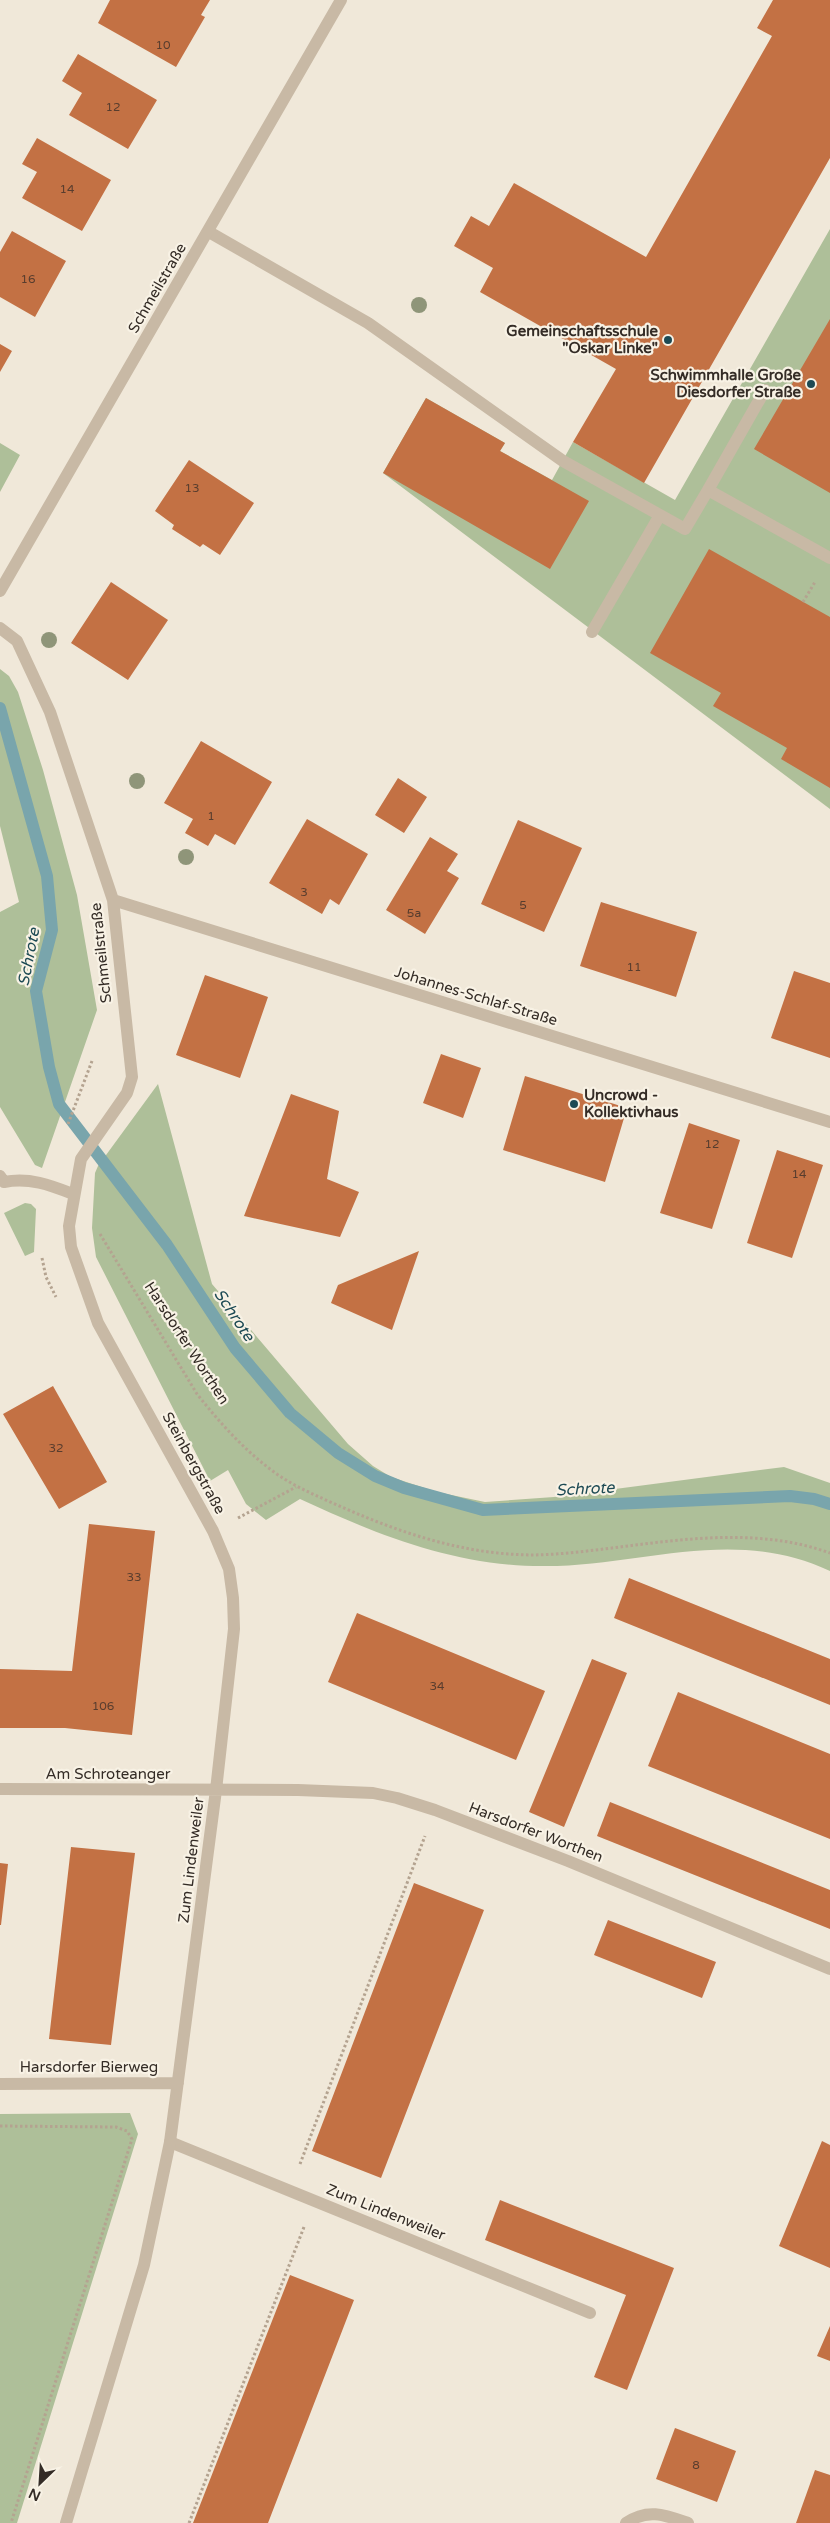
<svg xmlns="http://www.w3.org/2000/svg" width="830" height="2523" font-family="'Varela Round',sans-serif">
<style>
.green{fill:#aebf99}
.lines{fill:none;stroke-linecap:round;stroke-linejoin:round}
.stream{stroke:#79a5ac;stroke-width:12}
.building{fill:#c37144}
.path{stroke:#b4a390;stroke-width:3;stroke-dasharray:2.5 2.5;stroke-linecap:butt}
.lane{stroke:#c8b9a5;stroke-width:12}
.street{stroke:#c8b9a5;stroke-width:12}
.tree{fill:#8f9579}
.poi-dot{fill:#1d4a54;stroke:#f8f2e5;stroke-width:2}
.labels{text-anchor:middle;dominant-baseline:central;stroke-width:4.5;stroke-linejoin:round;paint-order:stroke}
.number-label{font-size:12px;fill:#583d2e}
.street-label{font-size:15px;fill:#342c26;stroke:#f8f2e5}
.poi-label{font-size:15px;font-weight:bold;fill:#342c26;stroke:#f8f2e5;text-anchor:end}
.water-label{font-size:16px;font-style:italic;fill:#1d4a54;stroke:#f8f2e5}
</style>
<rect width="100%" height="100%" fill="#f0e8d9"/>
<path class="green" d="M830 229V809L383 473 426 398 505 443 500 451 552 480 573 442 675 500Z
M0 443 20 455 0 492Z
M0 669 9 676 18 692 43 770 77 895 97 1010 42 1168 35 1165 0 1107V912L19 902 0 826Z
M158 1084 212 1284 348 1444 373 1466 391 1477 437 1492 485 1502 554 1497 784 1467 830 1483V1571C732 1525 641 1567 542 1566 454 1566 378 1535 300 1499L266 1520 246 1504 228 1470 210 1481 96 1257 92 1228 95 1173 98 1166Z
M25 1203 31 1204 36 1209 34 1252 25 1256 4 1213Z
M130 2113 138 2134 17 2523H0V2114Z"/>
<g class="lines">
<path class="stream" d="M0 708 47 876 52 930 36 991 49 1067 59 1104 167 1245 235 1348 290 1413 338 1453 375 1476 404 1488 483 1510 790 1496 814 1499 830 1504"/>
</g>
<path class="building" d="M110 0H210L201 15 205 17 176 67 98 23Z
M773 0H830V158L644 483 573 442 616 369 480 292 493 268 454 246 471 216 489 226 514 183 646 257 772 36 757 28Z
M78 54 157 100 128 149 69 115 82 93 62 81Z
M37 138 111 180 82 231 22 198 37 172 22 164Z
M12 231 66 261 35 317 0 297V252Z
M830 319V493L754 449Z
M0 344 12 351 0 372Z
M426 398 505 443 500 451 589 501 550 569 383 473Z
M189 460 254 503 220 555 203 544 200 547 172 529 174 525 155 511Z
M709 549 830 617V788L781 759 787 748 713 706 721 693 650 653Z
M111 582 168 620 128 680 71 643Z
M201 741 272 782 235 845 215 834 208 846 185 833 193 819 164 803Z
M398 778 427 797 404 833 375 815Z
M307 819 368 854 339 905 330 899 322 914 269 883Z
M518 820 582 848 544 932 481 904Z
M430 837 458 854 447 871 459 878 425 934 386 910Z
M601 902 697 932 676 997 580 966Z
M794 971 830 983V1058L771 1038Z
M205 975 268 997 240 1078 176 1055Z
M441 1054 481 1068 463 1118 423 1103Z
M525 1076 627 1108 605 1182 503 1150Z
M291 1094 339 1111 327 1179 359 1192 340 1237 244 1216Z
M689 1123 740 1140 712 1229 660 1213Z
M777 1150 823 1165 792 1258 747 1243Z
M419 1251 392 1330 331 1303 338 1285Z
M53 1386 107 1482 59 1509 3 1414Z
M89 1524 155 1531 132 1735 65 1728H0V1669L72 1671Z
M629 1578 830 1659V1705L614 1618Z
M357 1613 545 1691 516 1760 328 1682Z
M592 1659 627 1673 564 1827 529 1812Z
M678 1692 830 1754V1839L648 1766Z
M610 1802 830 1890V1929L597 1836Z
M71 1847 135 1853 111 2045 49 2039Z
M0 1863 8 1864 1 1925H0Z
M414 1883 484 1910 381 2178 312 2151Z
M608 1920 716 1962 702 1998 594 1955Z
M822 2141 830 2145V2268L779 2246Z
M500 2200 674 2268 627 2390 594 2377 626 2295 485 2240Z
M290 2275 354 2300 268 2523H193Z
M830 2326V2361L817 2356Z
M675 2428 736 2451 717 2502 656 2479Z
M815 2470 830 2475V2523H796Z"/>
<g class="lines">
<path class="path" d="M803 602 815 582
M68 1124 92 1061
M100 1234 197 1394C220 1423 244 1450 274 1472 293 1486 315 1495 337 1505 407 1536 480 1560 556 1554 647 1547 741 1521 830 1553
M42 1258 46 1277 56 1297
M238 1518 296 1487
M0 2126 116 2127 127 2131 132 2139 11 2523
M300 2164 425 1836
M189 2523 304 2227"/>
<path class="lane" d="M209 232 368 323 563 461 685 529 708 490 830 558
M708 490 765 390
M592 632 660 515
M170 2142 590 2313"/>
<path class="street" d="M0 591 341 0
M0 628 17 641 50 712 113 900 132 1077 127 1093 81 1159 69 1226 71 1247 98 1323 213 1531 229 1569 233 1598 234 1629 216 1790 170 2142 144 2265 66 2523
M113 900 830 1122
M0 1176 4 1182C29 1177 50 1185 73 1194
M0 1789 298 1790 373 1793 397 1798 435 1810 568 1861 830 1969
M0 2084 178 2083
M626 2523C648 2508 665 2515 688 2523"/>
</g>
<g class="tree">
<circle cx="419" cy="305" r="8"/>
<circle cx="49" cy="640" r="8"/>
<circle cx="137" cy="781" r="8"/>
<circle cx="186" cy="857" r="8"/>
</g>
<g class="poi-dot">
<circle cx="668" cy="340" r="5"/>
<circle cx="811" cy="384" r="5"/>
<circle cx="574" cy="1104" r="5"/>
</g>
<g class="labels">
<g class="number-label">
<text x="163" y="45">10</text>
<text x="113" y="107">12</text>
<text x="67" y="189">14</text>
<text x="28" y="279">16</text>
<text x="192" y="488">13</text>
<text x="211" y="816">1</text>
<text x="304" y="892">3</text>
<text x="523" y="905">5</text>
<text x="414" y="913">5a</text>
<text x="634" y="967">11</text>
<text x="712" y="1144">12</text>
<text x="799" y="1174">14</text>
<text x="56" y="1448">32</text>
<text x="134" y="1577">33</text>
<text x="437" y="1686">34</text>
<text x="103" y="1706">106</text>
<text x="696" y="2465">8</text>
</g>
<g class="street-label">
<text transform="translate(157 288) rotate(-60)">Schmeilstraße</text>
<text transform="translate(101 953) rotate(-96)">Schmeilstraße</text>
<text transform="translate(476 996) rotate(17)">Johannes-Schlaf-Straße</text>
<text transform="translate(187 1343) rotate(57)">Harsdorfer Worthen</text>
<text transform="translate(194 1463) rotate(61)">Steinbergstraße</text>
<text x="108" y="1774">Am Schroteanger</text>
<text transform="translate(536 1832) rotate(21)">Harsdorfer Worthen</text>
<text transform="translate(191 1860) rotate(-83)">Zum Lindenweiler</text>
<text x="89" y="2067">Harsdorfer Bierweg</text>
<text transform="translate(386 2212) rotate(22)">Zum Lindenweiler</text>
</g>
<g class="poi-label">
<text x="658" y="331">Gemeinschaftsschule<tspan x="658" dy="17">"Oskar Linke"</tspan></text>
<text x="801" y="375">Schwimmhalle Große<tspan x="801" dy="17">Diesdorfer Straße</tspan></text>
<text x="584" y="1095" text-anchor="start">Uncrowd -<tspan x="584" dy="17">Kollektivhaus</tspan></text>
</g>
<g class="water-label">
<text transform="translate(29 957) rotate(-79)">Schrote</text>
<text transform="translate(234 1315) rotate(56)">Schrote</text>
<text transform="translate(585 1489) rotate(-3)">Schrote</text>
</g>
</g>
<g transform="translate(40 2483) rotate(205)" stroke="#f8f2e5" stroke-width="4" paint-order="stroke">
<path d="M0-4L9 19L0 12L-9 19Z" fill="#342c26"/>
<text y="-8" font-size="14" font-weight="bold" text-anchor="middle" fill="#342c26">N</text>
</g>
</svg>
